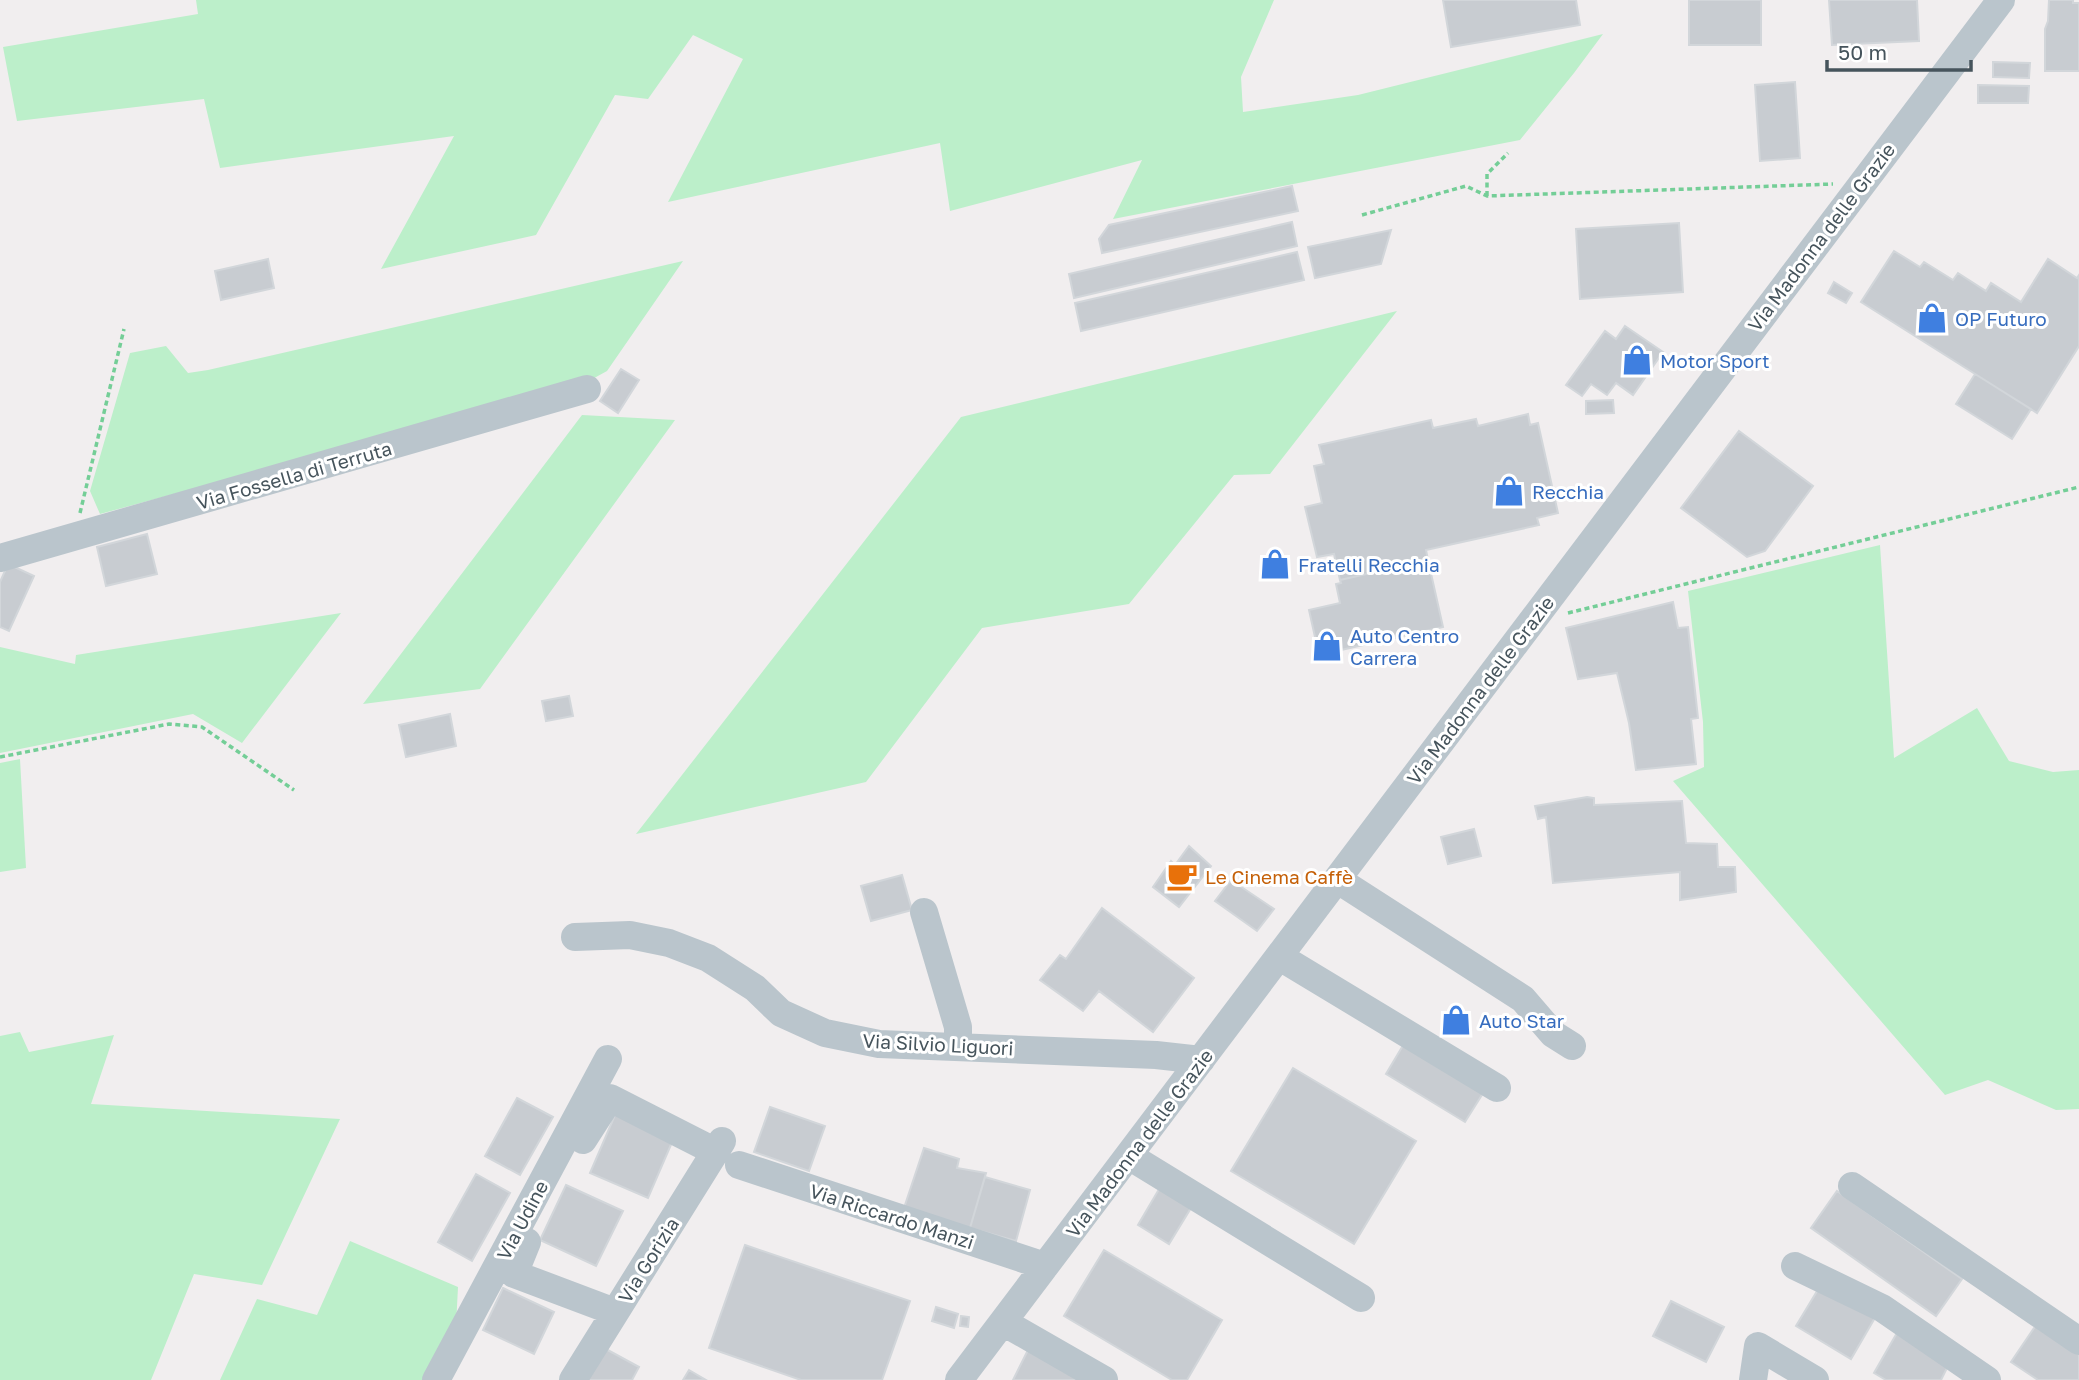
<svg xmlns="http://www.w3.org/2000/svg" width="2079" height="1380" font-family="'Golos Text',sans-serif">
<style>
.green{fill:#bcefca}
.building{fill:#c8ccd1;stroke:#d2d6da;stroke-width:2}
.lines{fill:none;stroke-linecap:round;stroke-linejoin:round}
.path{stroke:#74ce97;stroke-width:3.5;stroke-dasharray:5 3.5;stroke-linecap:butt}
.minor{stroke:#bac5cc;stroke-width:28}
.labels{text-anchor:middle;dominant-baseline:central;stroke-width:6;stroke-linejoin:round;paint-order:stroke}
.street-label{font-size:19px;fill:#46545c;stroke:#fff}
.shop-label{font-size:19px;fill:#366cbe;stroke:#fff;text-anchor:start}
.food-label{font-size:19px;fill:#c56008;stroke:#fff;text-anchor:start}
</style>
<rect width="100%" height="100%" fill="#f1eeef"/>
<path class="green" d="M196 0H1274L1241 77 1243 112 1358 95 1603 34 1574 73 1520 140 1113 219 1142 160 950 211 940 143 668 202 743 59 693 35 648 99 615 95 536 235 381 269 454 136 220 168 204 99 17 121 3 47 198 14Z
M683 261 607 371 587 382 100 514 90 491 130 353 166 346 188 373 208 370Z
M1397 311 1270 474 1234 475 1129 604 982 628 866 782 636 834 961 417Z
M582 415 675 420 480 689 363 704Z
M1880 545 1894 758 1977 708 2009 761 2053 772 2079 770V1109L2056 1110 1988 1080 1945 1095 1673 781 1704 767 1703 722 1688 591Z
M341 613 242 743 193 714 0 753V647L75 664 76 655Z
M20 759 26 868 0 872V763Z
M20 1032 29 1052 114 1035 91 1104 340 1119 262 1285 194 1274 151 1380H0V1036Z
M350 1241 458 1287 456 1326 425 1380H220L257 1299 317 1315Z"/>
<path class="building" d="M1443 0H1576L1580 25 1451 47Z
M1689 0H1761V45H1689Z
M1829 0H1917L1919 41 1832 45Z
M2049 0H2073V3H2079V71H2045V29L2048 21Z
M1993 62 2030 63 2029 78 1993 77Z
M1795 82 1800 158 1760 161 1755 85Z
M1978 85 2029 86 2028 103H1978Z
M1292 186 1298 211 1102 253 1099 239 1109 225Z
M1292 222 1297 246 1074 298 1069 274Z
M1679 223 1683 292 1580 299 1576 229Z
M1391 230 1381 264 1315 278 1308 247Z
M1894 251 1920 267 1924 262 1953 280 1958 273 1986 291 1991 283 2021 302 2048 259 2077 278 2079 275V346L2037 413 1861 302Z
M1297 252 1304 280 1081 331 1075 303Z
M268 259 274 288 221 300 215 271Z
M1834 282 1852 293 1846 303 1828 293Z
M1625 326 1663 352 1633 395 1616 383 1607 395 1591 384 1582 396 1566 385 1605 331 1616 339Z
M621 369 639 380 618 413 600 401Z
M1975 374 2031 409 2012 439 1956 404Z
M1613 400 1614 413 1586 414V401Z
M1528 414 1530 425 1538 423 1558 513 1537 518 1539 525 1426 550 1428 560 1340 580 1334 554 1317 557 1305 507 1322 503 1314 466 1324 464 1319 445 1431 420 1433 428 1476 419 1478 426Z
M1739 431 1813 486 1765 551 1747 557 1681 508Z
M147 534 157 574 106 586 97 547Z
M1428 560 1443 627 1319 655 1309 610 1340 603 1336 584 1341 583 1340 580Z
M8 564 34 576 9 631 0 627V582Z
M1673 602 1678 628 1688 627 1698 718 1691 719 1696 764 1636 770 1629 723 1617 673 1578 679 1566 628Z
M569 696 573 716 546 721 542 701Z
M450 714 456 746 406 757 399 725Z
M1587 797 1594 798V805L1682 801 1686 843 1717 844 1718 867H1735L1736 892 1680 900V872L1553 883 1546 817 1538 819 1535 806Z
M1474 829 1481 856 1448 864 1441 837Z
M1189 846 1211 866 1179 907 1153 887 1171 861 1175 865Z
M902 875 912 910 871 921 861 886Z
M1231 880 1274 909 1257 931 1215 901Z
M1102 908 1194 978 1153 1032 1099 991 1083 1011 1040 980 1060 955 1066 959Z
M1405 1042 1485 1090 1465 1122 1386 1074Z
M1293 1068 1416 1141 1354 1244 1231 1171Z
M517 1098 553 1117 520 1175 485 1156Z
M770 1107 825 1126 809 1171 754 1152Z
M615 1115 673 1140 648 1198 590 1173Z
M924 1148 959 1159 957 1168 986 1173 970 1228 903 1211Z
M476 1174 510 1193 472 1261 438 1242Z
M985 1177 1030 1190 1016 1241 970 1228Z
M1162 1184 1194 1203 1169 1244 1138 1225Z
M566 1185 623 1211 596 1266 540 1240Z
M1837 1191 1962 1279 1936 1316 1811 1228Z
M745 1245 910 1301 882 1380H801L709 1348Z
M1104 1250 1222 1320 1187 1380H1172L1064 1316Z
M1822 1283 1876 1316 1851 1359 1796 1326Z
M503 1288 554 1312 534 1354 483 1330Z
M1671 1301 1724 1327 1706 1362 1653 1336Z
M936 1307 958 1314 954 1328 932 1321Z
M961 1316 969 1317 968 1327 960 1326Z
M2036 1325 2079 1353V1380H2038L2011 1362Z
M1898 1331 1951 1360 1941 1380H1886L1874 1373Z
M1030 1346 1082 1380H1013Z
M604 1348 639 1367 632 1380H586Z
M689 1370 706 1380H683Z"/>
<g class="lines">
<path class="path" d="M1487 196V174L1508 153
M1362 215 1466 186 1487 196 1833 184
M80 513 124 329
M1568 613 2079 487
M0 757 169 724 202 727 294 790"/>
<path class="minor" d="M0 558 587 389
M1338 880 1523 999 1553 1034 1572 1046
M924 912 958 1027V1047
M575 937 630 935 669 943 708 958 755 988 781 1013 825 1033 879 1044 1156 1055 1201 1060
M1280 957 1497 1088
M583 1140 610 1098 716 1152
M1129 1156 1361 1298
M739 1165 1045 1266
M1852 1186 2079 1341
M527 1242 514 1274 615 1312
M1795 1266 1882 1308 1987 1380
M1003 1322 1104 1380
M436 1380 608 1059
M573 1380 722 1141
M959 1380 2001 0
M1753 1380 1758 1346 1815 1380"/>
</g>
<defs>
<g id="shop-bare" transform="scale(2.415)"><path d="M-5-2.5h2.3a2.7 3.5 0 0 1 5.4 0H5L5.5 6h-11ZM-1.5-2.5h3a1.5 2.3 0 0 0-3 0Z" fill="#3f7fe0" stroke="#fff" stroke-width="2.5" paint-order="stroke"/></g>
<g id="cafe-bare" transform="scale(2.415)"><path d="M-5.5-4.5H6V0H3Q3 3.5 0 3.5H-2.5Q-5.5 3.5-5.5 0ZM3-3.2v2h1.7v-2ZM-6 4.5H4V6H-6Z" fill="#e8710a" stroke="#fff" stroke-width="2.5" paint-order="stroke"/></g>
</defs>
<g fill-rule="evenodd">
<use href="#shop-bare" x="1932" y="318"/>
<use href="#shop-bare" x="1637" y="360"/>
<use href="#shop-bare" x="1509" y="491"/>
<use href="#shop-bare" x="1275" y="564"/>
<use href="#shop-bare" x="1327" y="646"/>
<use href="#cafe-bare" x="1182" y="876"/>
<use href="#shop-bare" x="1456" y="1020"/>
</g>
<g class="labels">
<g class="street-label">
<text transform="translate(1821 237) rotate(-53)">Via Madonna delle Grazie</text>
<text transform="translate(294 475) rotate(-16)">Via Fossella di Terruta</text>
<text transform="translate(1480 690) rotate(-53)">Via Madonna delle Grazie</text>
<text transform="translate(938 1044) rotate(3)">Via Silvio Liguori</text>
<text transform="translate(1139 1143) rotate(-53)">Via Madonna delle Grazie</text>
<text transform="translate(892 1216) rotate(18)">Via Riccardo Manzi</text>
<text transform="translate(522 1220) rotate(-62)">Via Udine</text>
<text transform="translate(648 1260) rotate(-58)">Via Gorizia</text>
</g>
<g class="shop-label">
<text x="1955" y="318">OP Futuro</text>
<text x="1660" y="360">Motor Sport</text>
<text x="1532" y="491">Recchia</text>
<text x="1298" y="564">Fratelli Recchia</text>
<text x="1350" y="635">Auto Centro<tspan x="1350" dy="22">Carrera</tspan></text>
<text x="1479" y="1020">Auto Star</text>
</g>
<g class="food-label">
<text x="1205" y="876">Le Cinema Caffè</text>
</g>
</g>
<path d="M1827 60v10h144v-10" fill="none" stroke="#46545c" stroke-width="3.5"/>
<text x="1838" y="60" font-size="21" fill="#46545c" stroke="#ffffff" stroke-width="5" paint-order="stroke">50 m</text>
</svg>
